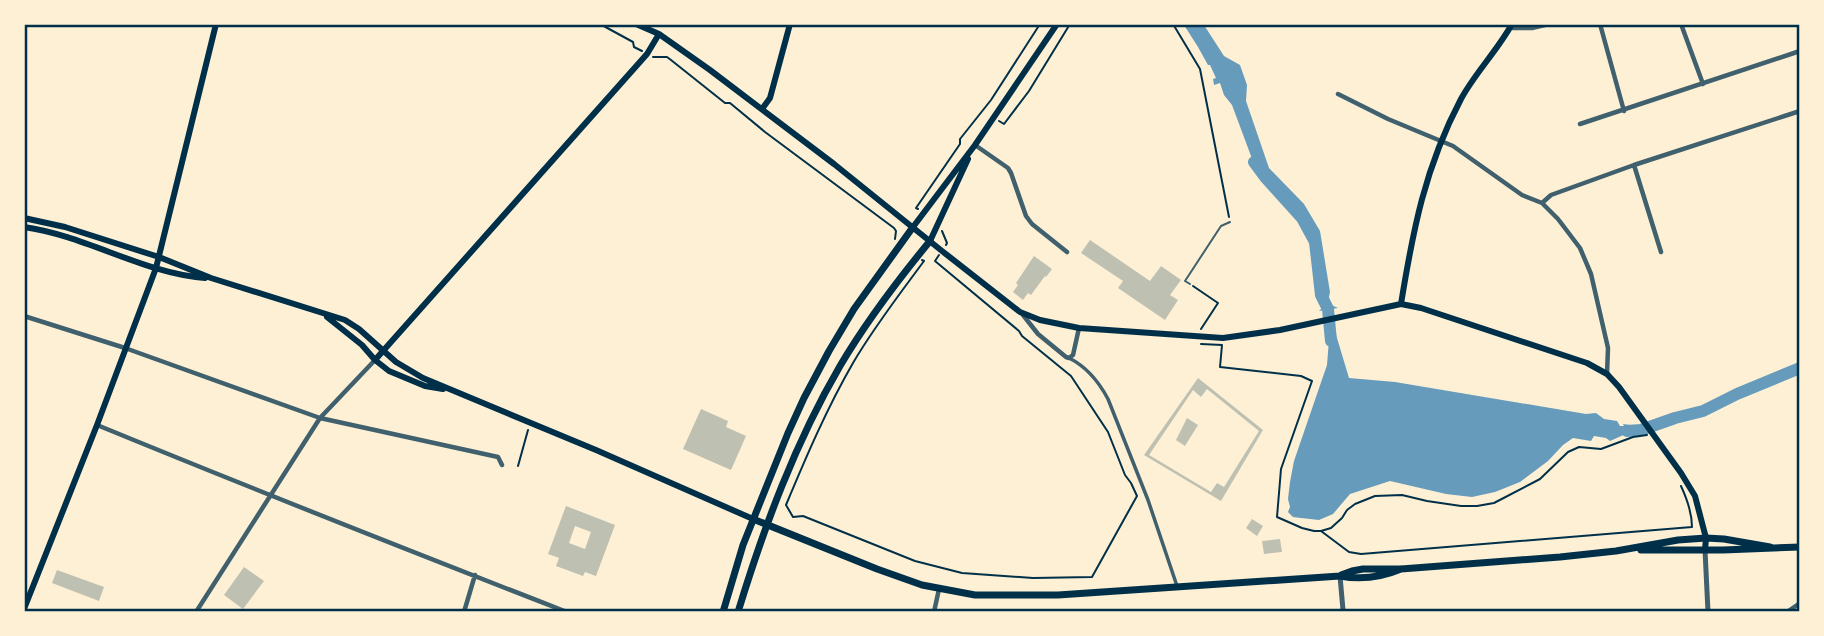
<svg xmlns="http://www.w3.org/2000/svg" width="1824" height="636" font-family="Barlow,sans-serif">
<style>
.water{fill:#669bbc}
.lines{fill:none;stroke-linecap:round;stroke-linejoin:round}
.river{stroke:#669bbc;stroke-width:12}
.building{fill:#bec0b2;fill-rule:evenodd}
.path{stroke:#003049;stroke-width:2}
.service{stroke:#3f606c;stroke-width:2}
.pedestrian{stroke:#3f606c;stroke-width:3.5}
.minor{stroke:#3f606c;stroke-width:4.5}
.tertiary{stroke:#3f606c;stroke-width:5}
.secondary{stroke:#003049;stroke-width:6}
.primary{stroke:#003049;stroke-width:7}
.neatline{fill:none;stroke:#003049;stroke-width:2.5}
</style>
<rect width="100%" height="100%" fill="#fdf0d5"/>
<path class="water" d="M1184 25H1204L1224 56 1240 65 1247 85 1246 101 1269 168 1304 204 1320 231 1330 292 1328 302 1331 305 1338 308 1319 311 1324 306 1314 236 1303 217 1254 164 1232 105 1224 95 1220 83 1214 85 1213 79 1216 78 1210 65H1208L1198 47Z
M1330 327 1334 328 1349 378 1395 382 1586 414 1596 413 1604 419 1617 421 1620 426H1624L1623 424 1638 426 1642 432 1628 433 1610 441 1606 438 1594 436 1591 441 1573 438 1563 445 1548 461 1520 482 1495 492 1472 497 1446 494 1390 481 1350 494 1333 514 1319 520 1301 518 1293 517 1288 512 1290 507 1288 499 1290 482 1294 461 1327 365Z"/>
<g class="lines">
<path class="river" d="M1254 162 1265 177 1302 218 1315 242 1321 295 1328 309 1331 341
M1627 431 1641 430 1675 418 1703 411 1737 394 1800 368"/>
</g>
<path class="building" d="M1090 240 1150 281 1161 266 1181 280 1170 295 1178 300 1165 320 1118 288 1123 281 1081 253Z
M1034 256 1052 269 1046 277 1045 276 1031 295 1028 293 1023 300 1013 292 1018 285 1016 283Z
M1198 378 1263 430 1221 501 1144 455ZM1207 389 1259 431 1224 487 1217 483 1211 492 1149 455 1193 390 1201 397Z
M701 409 728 421 726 427 746 436 731 470 683 449Z
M1187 418 1198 425 1185 446 1176 440Z
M566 506 615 525 596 576 585 572 583 576 556 566 559 558 548 554ZM575 526 591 532 585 549 569 543Z
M1252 519 1263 526 1257 536 1246 528Z
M1280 539 1282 552 1264 554 1262 541Z
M244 567 264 581 243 609 224 595Z
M57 570 104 587 99 601 52 583Z"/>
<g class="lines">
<path class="path" d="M600 24 633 42 634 47 642 51
M1173 24 1200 69 1229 217
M653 57H667L671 60 725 103H730L765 132 894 228 896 231 895 239
M999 121 1004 124 1029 91 1070 24
M918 209 916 208 960 144V139L991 100 1040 24
M942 231 947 243 946 245
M922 260 924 261C899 295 874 327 853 363 827 408 806 457 786 505L793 517 803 516 915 561 962 573 1033 578 1092 577 1137 496 1131 483 1125 475 1108 432 1071 376 1022 336 1019 331 935 261 939 255
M1193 286 1218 303 1201 329
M1201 344 1222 345 1220 367 1301 376 1312 381 1281 469 1277 517 1302 528 1314 531H1321L1331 528 1342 518 1347 510 1355 504 1375 496 1402 495 1427 501 1461 506H1477L1494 503 1540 479 1568 452 1579 447 1601 449 1633 437 1647 435
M518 466 528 430
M1321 531 1349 552 1361 554 1692 527C1692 512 1687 499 1681 486"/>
<path class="service" d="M1190 284 1185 281 1221 226 1230 222"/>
<path class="pedestrian" d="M1069 358C1087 367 1099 382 1108 399L1148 500 1177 586"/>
<path class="minor" d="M1600 24 1624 111
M1681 24 1703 84
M1511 28H1532L1549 24
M1338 94 1388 119 1453 146 1522 195 1542 203 1558 219 1580 248 1591 274 1608 348 1607 374
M1580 124 1800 51
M975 145 1008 168 1011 173 1026 216 1032 224 1067 252
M1634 165 1661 252
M1542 203 1551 195 1634 165 1800 111
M1023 315 1038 334 1066 357 1069 358 1073 355 1079 328
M24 316 125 348 320 418 498 457 502 465
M97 425C253 489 410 551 567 612
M196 612 320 418 375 360
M464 612 475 575
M934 612 939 589
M1787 612 1800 603"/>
<path class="tertiary" d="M1705 550 1708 612
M1340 576 1343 610 1346 612"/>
<path class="secondary" d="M636 24 659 34 710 70 834 164 942 251 1020 312 1040 320 1079 328 1223 338 1280 330 1401 304 1421 308 1587 363 1607 374 1619 387 1681 473 1695 496 1706 538 1705 550
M762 109 770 98 790 24
M24 218 65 227 159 257 211 278 345 320 359 329 396 362 423 378 596 450 753 519
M24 227C87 236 142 273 205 278
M913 227 975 145 1057 24
M930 241 968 159
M1401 304C1413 230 1425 167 1461 99 1475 73 1497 51 1512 24
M327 317 362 345 375 360 389 371 425 386 443 389
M375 360 647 54 659 34
M24 609 97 425 156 268 216 24"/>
<path class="primary" d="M753 519 877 569 922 585 975 595H1058L1340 576C1361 580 1382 577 1401 569
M1641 550H1723L1800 547
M1341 575 1352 571 1363 569H1401L1560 557 1616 551 1678 540 1706 538 1724 539 1770 547
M723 612 743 545 788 433 804 398 829 351 854 309 913 227
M738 612C764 527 795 443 840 366 866 322 897 281 930 241"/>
</g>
<rect width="1824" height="636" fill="none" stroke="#fdf0d5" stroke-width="52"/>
<rect x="26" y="26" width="1772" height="584" class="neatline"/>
</svg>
